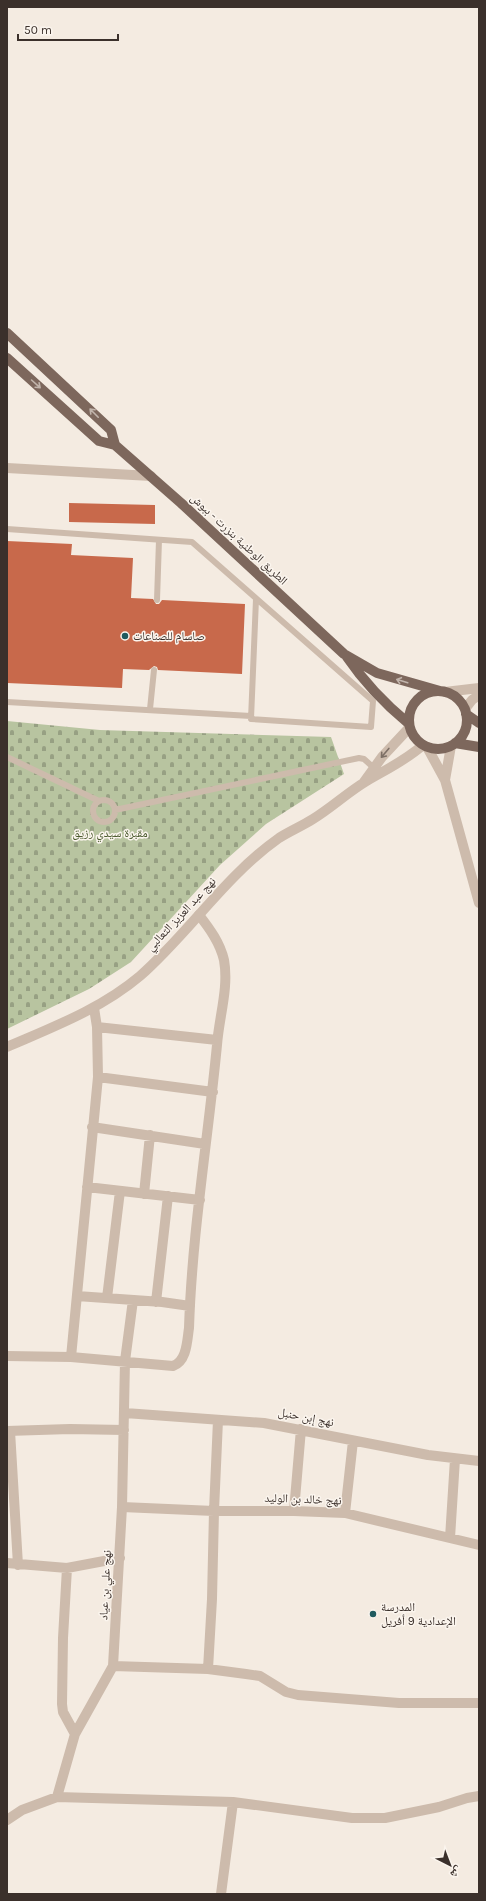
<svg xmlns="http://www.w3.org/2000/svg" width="486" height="1901" font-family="Karla,'Noto Naskh Arabic',sans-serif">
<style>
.cemetery{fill:url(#cemetery-stones)}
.building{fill:#c8694b}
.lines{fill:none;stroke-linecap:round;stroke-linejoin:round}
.service{stroke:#cdbbac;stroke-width:6}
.minor{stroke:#cdbbac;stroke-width:10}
.tertiary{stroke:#cdbbac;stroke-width:10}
.primary{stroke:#7d675c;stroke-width:10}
.oneway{stroke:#c2b5ac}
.oneway2{stroke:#7d6f65}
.poi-dot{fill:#1f5a5e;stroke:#fbf5ee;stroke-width:1.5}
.labels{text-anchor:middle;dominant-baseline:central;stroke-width:3;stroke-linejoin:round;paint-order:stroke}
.street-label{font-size:12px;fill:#3b302b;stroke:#fbf5ee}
.poi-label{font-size:12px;fill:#3b302b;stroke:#fbf5ee;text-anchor:start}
.park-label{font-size:12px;fill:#4a5a2e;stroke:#fbf5ee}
</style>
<defs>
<pattern id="cemetery-stones" width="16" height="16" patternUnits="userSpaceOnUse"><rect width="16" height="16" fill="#b8c4a0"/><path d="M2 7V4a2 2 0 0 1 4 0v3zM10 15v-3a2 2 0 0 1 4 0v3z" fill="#97a083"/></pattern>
</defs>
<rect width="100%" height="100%" fill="#f4ebe1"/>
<path class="cemetery" d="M7 721 100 730 331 737 344 774 266 824 220 865 131 962 89 989 7 1029Z"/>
<path class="building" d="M69 503 155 505V524L69 522Z
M7 541 72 544 71 555 133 558 131 598 153 599 156 604H159L162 600 245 604 242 674 158 670 157 667 154 666 149 670 123 669 122 688 7 683Z"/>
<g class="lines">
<path class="service" d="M7 529 192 542 373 701 371 727 251 719 256 599
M157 600 159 540
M7 702 251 716
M150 709 154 670
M7 757 99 801
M93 811a11 11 0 1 1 22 0a11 11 0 1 1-22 0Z
M115 810 359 758 364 759 374 768"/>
<path class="minor" d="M7 468 151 476
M97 1027 217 1040
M98 1077 213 1092
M92 1127 205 1144
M87 1187 200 1200
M144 1194 150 1135
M77 1296 162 1302 190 1306
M107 1298 120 1191
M156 1302 168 1196
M7 1356 71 1357 173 1366C187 1361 187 1341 189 1328 192 1233 208 1139 217 1045 219 1017 229 988 224 960 220 943 210 929 199 915
M71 1357 98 1077 97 1027 94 1008
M125 1413 264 1423 428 1455 479 1461
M7 1431 70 1429 124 1430
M10 1431 18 1565
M122 1507 214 1511H294L345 1513 479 1545
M294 1511 301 1429
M345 1513 353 1441
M450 1538 455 1459
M7 1563 67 1568 120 1558
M67 1568 63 1638 62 1704 63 1712 75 1734
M113 1666 208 1669 246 1674 260 1676 286 1692 298 1695 399 1703H479
M208 1669 212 1599 214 1511 218 1420
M57 1797 75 1734 113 1666 122 1507 125 1361 133 1300
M7 1820 22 1810 57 1797 233 1802 352 1818H385L439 1807 467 1798 479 1796
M221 1894 233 1802"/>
<path class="tertiary" d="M445 692 479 688
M465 709 472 700 479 695
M427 747 445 780 479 903
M445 780 451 746
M364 782 382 757 409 728
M7 1047C53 1027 101 1009 140 976 189 933 225 876 279 838 290 831 302 826 313 819 331 808 347 793 365 782 385 770 405 761 423 745"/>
<path class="primary" d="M7 333 111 430 115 445
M7 358 99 441 115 445 181 503 344 654 377 673 440 691
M347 657C364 682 384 703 408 723
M409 720a29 29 0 1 1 58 0a29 29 0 1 1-58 0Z
M466 714 479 723
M455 743 479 747"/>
</g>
<defs><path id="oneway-shaft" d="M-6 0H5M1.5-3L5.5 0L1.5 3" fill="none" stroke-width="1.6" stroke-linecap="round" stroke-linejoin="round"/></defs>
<g class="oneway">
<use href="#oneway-shaft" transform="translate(36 384) rotate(42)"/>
<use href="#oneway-shaft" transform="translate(94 413) rotate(-135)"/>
<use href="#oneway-shaft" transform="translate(402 681) rotate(-163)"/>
</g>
<use class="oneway2" href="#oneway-shaft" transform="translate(385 753) rotate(130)"/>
<g class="poi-dot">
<circle cx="125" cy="636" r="4"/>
<circle cx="373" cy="1614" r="4"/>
</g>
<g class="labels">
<g class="street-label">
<text transform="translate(239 539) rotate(43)">الطريق الوطنية بنزرت - ببوش</text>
<text transform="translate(181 914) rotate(-47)">نهج عبد العزيز الثعالبي</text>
<text transform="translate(306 1417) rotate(11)">نهج إبن حنبل</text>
<text transform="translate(303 1499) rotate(2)">نهج خالد بن الوليد</text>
<text transform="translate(105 1585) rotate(-87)">نهج علي بن عياد</text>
</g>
<g class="poi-label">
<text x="133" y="636">صاسام للصناعات</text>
<text x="381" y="1607">المدرسة<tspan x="381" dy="14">الإعدادية 9 أفريل</tspan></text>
</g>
<g class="park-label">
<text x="110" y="833">مقبرة سيدي رزيق</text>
</g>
</g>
<rect width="486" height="1901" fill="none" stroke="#3b302b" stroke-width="16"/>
<g transform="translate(450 1865) rotate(138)" stroke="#fbf5ee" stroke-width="3" paint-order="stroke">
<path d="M0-3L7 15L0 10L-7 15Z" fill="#3b302b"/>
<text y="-6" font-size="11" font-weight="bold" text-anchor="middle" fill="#3b302b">ش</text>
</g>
<path d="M18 34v6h100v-6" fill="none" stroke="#3b302b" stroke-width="2"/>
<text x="24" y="34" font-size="12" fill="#3b302b" stroke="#fbf5ee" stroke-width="3" paint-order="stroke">50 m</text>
</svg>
